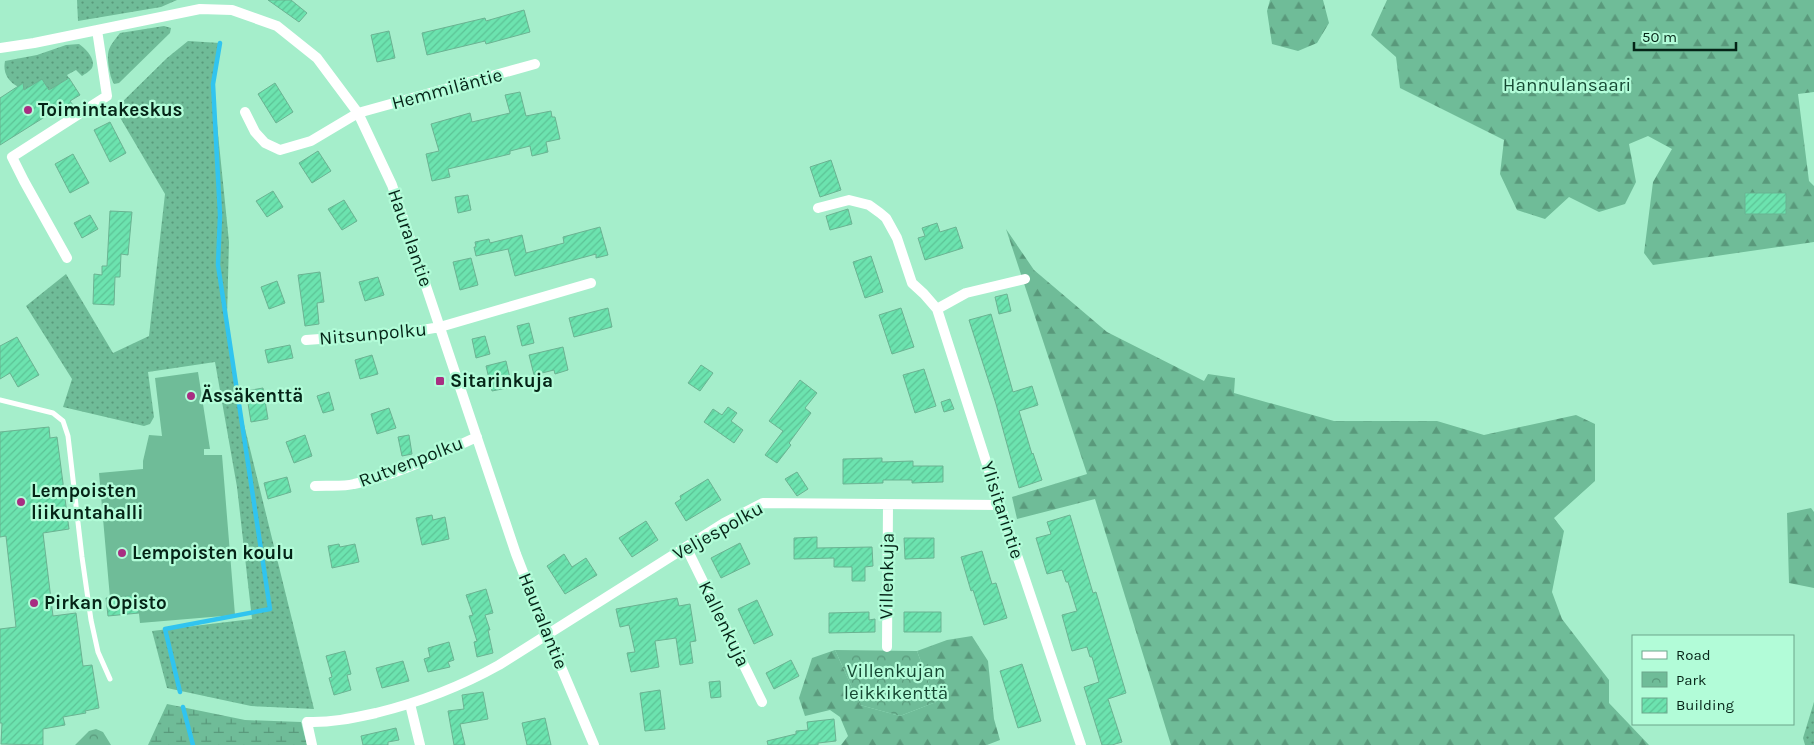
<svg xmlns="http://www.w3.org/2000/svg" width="1814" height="745" font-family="Karla,sans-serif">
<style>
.grass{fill:url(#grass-dots)}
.forest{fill:url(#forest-firs)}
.wetland{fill:url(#wetland-marsh)}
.park{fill:url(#park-crowns)}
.garden{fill:#6fbc98}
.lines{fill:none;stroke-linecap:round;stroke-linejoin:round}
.stream{stroke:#31c4ef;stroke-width:4.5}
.building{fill:url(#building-hatch);stroke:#6bb392}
.service{stroke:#fff;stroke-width:5}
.minor{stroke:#fff;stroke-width:10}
.poi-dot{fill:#a82e82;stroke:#b2fcd8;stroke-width:2}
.labels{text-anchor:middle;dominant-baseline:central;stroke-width:4.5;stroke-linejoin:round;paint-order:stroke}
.park-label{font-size:19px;fill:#164833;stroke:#b2fcd8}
.street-label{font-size:19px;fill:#052417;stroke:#b2fcd8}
.poi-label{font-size:19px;font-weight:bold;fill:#052417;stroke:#b2fcd8;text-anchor:start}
</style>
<defs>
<pattern id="grass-dots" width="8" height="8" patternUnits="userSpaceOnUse" patternTransform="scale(1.25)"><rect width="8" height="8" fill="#6fbc98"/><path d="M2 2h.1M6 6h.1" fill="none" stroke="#59997b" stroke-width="1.8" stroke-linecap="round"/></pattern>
<pattern id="forest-firs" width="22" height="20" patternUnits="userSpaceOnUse" patternTransform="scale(1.25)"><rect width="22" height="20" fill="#6fbc98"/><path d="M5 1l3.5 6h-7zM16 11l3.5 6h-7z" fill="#59997b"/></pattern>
<pattern id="wetland-marsh" width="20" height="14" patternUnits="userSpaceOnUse" patternTransform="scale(1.25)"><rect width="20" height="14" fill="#6fbc98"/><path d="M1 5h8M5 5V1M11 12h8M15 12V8" fill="none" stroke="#59997b"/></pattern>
<pattern id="park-crowns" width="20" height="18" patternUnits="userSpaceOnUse" patternTransform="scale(1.25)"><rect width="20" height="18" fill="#6fbc98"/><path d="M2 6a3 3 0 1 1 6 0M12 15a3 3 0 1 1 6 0" fill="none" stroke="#59997b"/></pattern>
<pattern id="building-hatch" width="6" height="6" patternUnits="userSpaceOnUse" patternTransform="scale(1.25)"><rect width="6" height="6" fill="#6ce3af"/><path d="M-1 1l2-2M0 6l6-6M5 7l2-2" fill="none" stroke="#5cc396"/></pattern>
</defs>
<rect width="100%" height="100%" fill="#a5eecb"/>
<path class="grass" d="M77 0H177L161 7 78 21Z
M164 26 171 28 170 33 119 83 114 84C111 79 110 74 109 68 106 50 109 47 120 33Z
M188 41 220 43 213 84 229 242 227 316 229 348 236 392 314 709 251 706 167 688 152 631 252 619 237 487 215 362 148 372 154 417 150 424 144 426 63 407 72 379 26 306 66 274 113 353 149 336 165 194 115 109 167 58Z
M79 44C86 49 96 59 92 68 90 71 85 74 82 76L76 70 67 75 69 78C63 81 55 88 48 90 30 95 0 86 5 61L37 55 66 45Z
M1814 702V745H1805L1803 738Z"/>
<path class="forest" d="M1270 0H1323L1329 23 1317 43 1298 51 1272 44 1267 11Z
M1387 0H1814V92L1798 94 1809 181 1814 186V242L1653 265 1644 253 1653 182 1672 149 1648 136 1629 144 1636 182 1625 204 1599 212 1569 197 1545 219 1517 210 1500 174 1504 140 1400 88 1396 57 1371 35Z
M1006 229 1034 270 1107 332 1204 381 1208 374 1235 378 1234 393 1334 421H1437L1484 435 1576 415 1595 424V481L1554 518 1564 531 1552 592 1562 619 1609 680V703L1649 745H1171L1095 499 1017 519 1012 497 1087 474Z
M1811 508 1814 512V588L1789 583 1787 513Z
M972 636 988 661 994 719 1000 740 987 745H841L848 736 840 717 830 710 805 716 799 698 812 658 835 650 860 705 900 716 936 702 917 651 947 640Z"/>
<path class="wetland" d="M167 704 245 720 301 722 307 745H148Z"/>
<path class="park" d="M835 650 917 651 936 702 900 716 860 705Z
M96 729 103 732 111 745H75L89 731Z"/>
<path class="garden" d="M198 372 210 449H204V455H222L235 615 140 623 137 596 110 598 99 473 143 469V461L149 435 162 436 155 378Z"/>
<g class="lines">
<path class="stream" d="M180 692 165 629 270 609 218 265 220 215 213 84 220 43
M183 707 193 745"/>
</g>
<path class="building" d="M268 0H291L307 13 299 22Z
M524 10 530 32 486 44 485 41 427 55 422 33 485 18 486 21Z
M389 31 395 58 377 62 371 35Z
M69 78 80 95 70 101 73 105 61 112 59 108 0 145V98L23 83 24 90 42 79 49 90Z
M275 83 293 112 276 123 258 94Z
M520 92 526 116 551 111 552 117H555L560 139 546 142 548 152 532 156 530 146 510 151V154L448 169 450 177 432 181 426 154 439 151 431 124 470 113 472 122 510 113 505 95Z
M110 122 126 153 110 162 94 130Z
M318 151 331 171 312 183 299 163Z
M73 154 89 183 70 193 55 164Z
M831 160 841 190 820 197 810 167Z
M273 191 283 207 267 217 256 201Z
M1745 193H1786V214H1745Z
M468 195 471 210 458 213 455 197Z
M344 200 357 221 342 230 328 209Z
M848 209 852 224 830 230 826 216Z
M110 211 132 212 128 255 121 254 120 277H115L114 305 93 304 94 274 102 275V266H107Z
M90 215 98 229 82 238 74 223Z
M937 223 940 232 956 227 963 248 925 260 918 238 925 236 922 228Z
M600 227 608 255 596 258V254L515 276 508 249 476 256 474 247H476L475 242 489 239 490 243 522 235 526 253 564 243 563 237Z
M871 256 883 292 865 298 853 262Z
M471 258 478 285 460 290 453 262Z
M320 272 324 302 317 303 319 324 305 326 298 275Z
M378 277 384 295 365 301 359 282Z
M277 281 285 303 269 309 261 287Z
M1007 294 1011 311 999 314 995 297Z
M608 308 612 327 574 337 569 318Z
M901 308 914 347 892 354 879 315Z
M991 314 1013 392 1032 386 1038 405 1019 411 1032 454 1033 453 1042 480 1019 488 996 404 969 320Z
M529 323 534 343 522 346 517 326Z
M485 336 490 354 476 358 472 339Z
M17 337 39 375 18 387 10 373 0 379V346Z
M290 345 293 358 268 363 265 350Z
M563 347 568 370 555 374 554 370 534 375 529 355Z
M372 355 378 374 360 379 355 360Z
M506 361 512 387 492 391 486 366Z
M701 365 713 373 700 391 688 383Z
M924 369 936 406 915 413 903 375Z
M800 380 817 393 805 408 811 413 789 443 791 445 777 463 765 455 783 431 769 421Z
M263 388 268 419 251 422 246 391Z
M329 392 334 410 323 413 317 396Z
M950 399 954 409 944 412 941 402Z
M728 407 737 413 731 421 743 430 734 443 704 422 713 409 722 415Z
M389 408 396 428 377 434 371 414Z
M49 427 50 438 57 437 69 529 43 533 53 616 76 613 83 666 92 665 99 708 85 711 86 713 63 717 65 725 43 729V745L1 744 2 723H0V629L16 627 6 536 0 537V432Z
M305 435 312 456 294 463 286 442Z
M409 435 412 454 402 456 398 437Z
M882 458V462L913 461V466H943V482L912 483V480H883V483L843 484V459Z
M797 472 808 489 797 496 785 479Z
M287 477 291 492 268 499 264 483Z
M708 479 721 500 686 521 675 503 681 499 680 496Z
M432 515 433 520 445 517 449 539 422 545 416 518Z
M1070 515 1093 593 1096 592 1126 693 1108 699 1122 742 1112 745H1102L1084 687 1099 682 1092 657H1090L1087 647 1072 651 1062 615 1077 611 1068 582H1066L1062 570 1047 574 1036 538 1051 534 1047 522Z
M646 521 658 540 632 557 619 538Z
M817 537V548L872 547 873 566 865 567V581H852V567H834V558L794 559V538Z
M904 538H934V558L905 559Z
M740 543 750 564 721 578 711 558Z
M339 544 340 547 355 544 359 562 332 568 328 546Z
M982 551 992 584 996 583 1007 618 984 625 973 590 971 591 961 557Z
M564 554 572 567 586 558 597 575 565 594 547 566Z
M486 589 493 613 485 615 490 630H488L493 653 477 657 474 642 477 641 469 616 473 615 466 595Z
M138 595 139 613 108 616 106 598Z
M677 598 679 606 690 604 696 641 690 642 693 663 680 665 676 638 655 641 659 667 631 672 627 653 635 652 629 625 620 627 616 609Z
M757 600 773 635 754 644 738 609Z
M869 612V620L875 619V632L829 633V613Z
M904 612H941V632H904Z
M449 642 454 660 448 662 450 667 428 672 424 659 430 657 428 648Z
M345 651 351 674 347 675 351 690 334 695 329 678 332 677 326 656Z
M791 660 799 676 774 689 766 673Z
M403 661 409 681 382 688 376 668Z
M1022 664 1041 721 1018 728 1000 671Z
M720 681 721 697 711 698 709 682Z
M660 690 665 729 645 731 640 693Z
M483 692 488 719 460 724 465 745H454L448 711 464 709 462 695Z
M545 718 551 745H527L522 723Z
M834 719 836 741 818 743V745H768L767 741 796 734V731L808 730 807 722Z
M396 728 399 740 388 742V745H363L361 736Z"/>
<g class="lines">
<path class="service" d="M0 400 53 413 63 421 68 436 82 557 91 620 98 652 110 679"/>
<path class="minor" d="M0 48 34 43 200 9 232 10 277 26 317 58 358 113 392 185 516 554 547 634 594 745
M245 112 255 132 265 143 280 150 311 141 358 113 535 64
M818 208 849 200 869 205 880 213 886 218 897 238 912 283 924 294 937 309 1000 505 1081 745
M67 258 24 181 12 157 107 96 97 30
M937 309 966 293 1025 279
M306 340 405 333 440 327 591 283
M315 486C328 485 342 487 354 484 395 476 439 454 477 437
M686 547 762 702
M887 647 888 505
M410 704 420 745
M312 745 307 722C331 723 353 718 376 713 421 702 458 688 499 665L724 523 763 503 1000 505"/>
</g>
<g class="poi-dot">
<circle cx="28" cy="110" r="5"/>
<rect x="435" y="376" width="10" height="10" rx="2.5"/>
<circle cx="191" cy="396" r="5"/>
<circle cx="21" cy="502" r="5"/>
<circle cx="122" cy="553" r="5"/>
<circle cx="34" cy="603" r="5"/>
</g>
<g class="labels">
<g class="park-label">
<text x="1567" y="85">Hannulansaari</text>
<text x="896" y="671">Villenkujan<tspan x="896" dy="22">leikkikenttä</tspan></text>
</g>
<g class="street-label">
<text transform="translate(447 89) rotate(-15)">Hemmiläntie</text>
<text transform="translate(410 238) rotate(71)">Hauralantie</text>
<text transform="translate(373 334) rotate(-5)">Nitsunpolku</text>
<text transform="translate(411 462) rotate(-21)">Rutvenpolku</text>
<text transform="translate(1002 510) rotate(72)">Ylisitarintie</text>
<text transform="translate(718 531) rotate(-29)">Veljespolku</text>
<text transform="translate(887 576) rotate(-89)">Villenkuja</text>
<text transform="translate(543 621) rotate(68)">Hauralantie</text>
<text transform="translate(724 624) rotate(64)">Kallenkuja</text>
</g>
<g class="poi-label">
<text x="38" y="110">Toimintakeskus</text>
<text x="450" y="381">Sitarinkuja</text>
<text x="201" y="396">Ässäkenttä</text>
<text x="31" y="491">Lempoisten<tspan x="31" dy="22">liikuntahalli</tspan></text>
<text x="132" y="553">Lempoisten koulu</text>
<text x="44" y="603">Pirkan Opisto</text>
</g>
</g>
<rect x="1632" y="635" width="162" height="90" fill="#b2fcd8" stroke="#6da68b"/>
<rect x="1642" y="651" width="25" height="8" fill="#ffffff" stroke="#6da68b"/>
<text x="1676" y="660" font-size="15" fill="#052417">Road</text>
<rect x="1642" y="672" width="25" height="15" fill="url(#park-crowns)" stroke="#6da68b"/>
<text x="1676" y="685" font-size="15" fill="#052417">Park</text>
<rect x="1642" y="698" width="25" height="15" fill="url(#building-hatch)" stroke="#6da68b"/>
<text x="1676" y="710" font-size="15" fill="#052417">Building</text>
<path d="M1634 42v8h102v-8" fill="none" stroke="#052417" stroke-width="2.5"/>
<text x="1642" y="42" font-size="15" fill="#052417" stroke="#b2fcd8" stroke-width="4" paint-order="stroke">50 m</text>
</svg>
